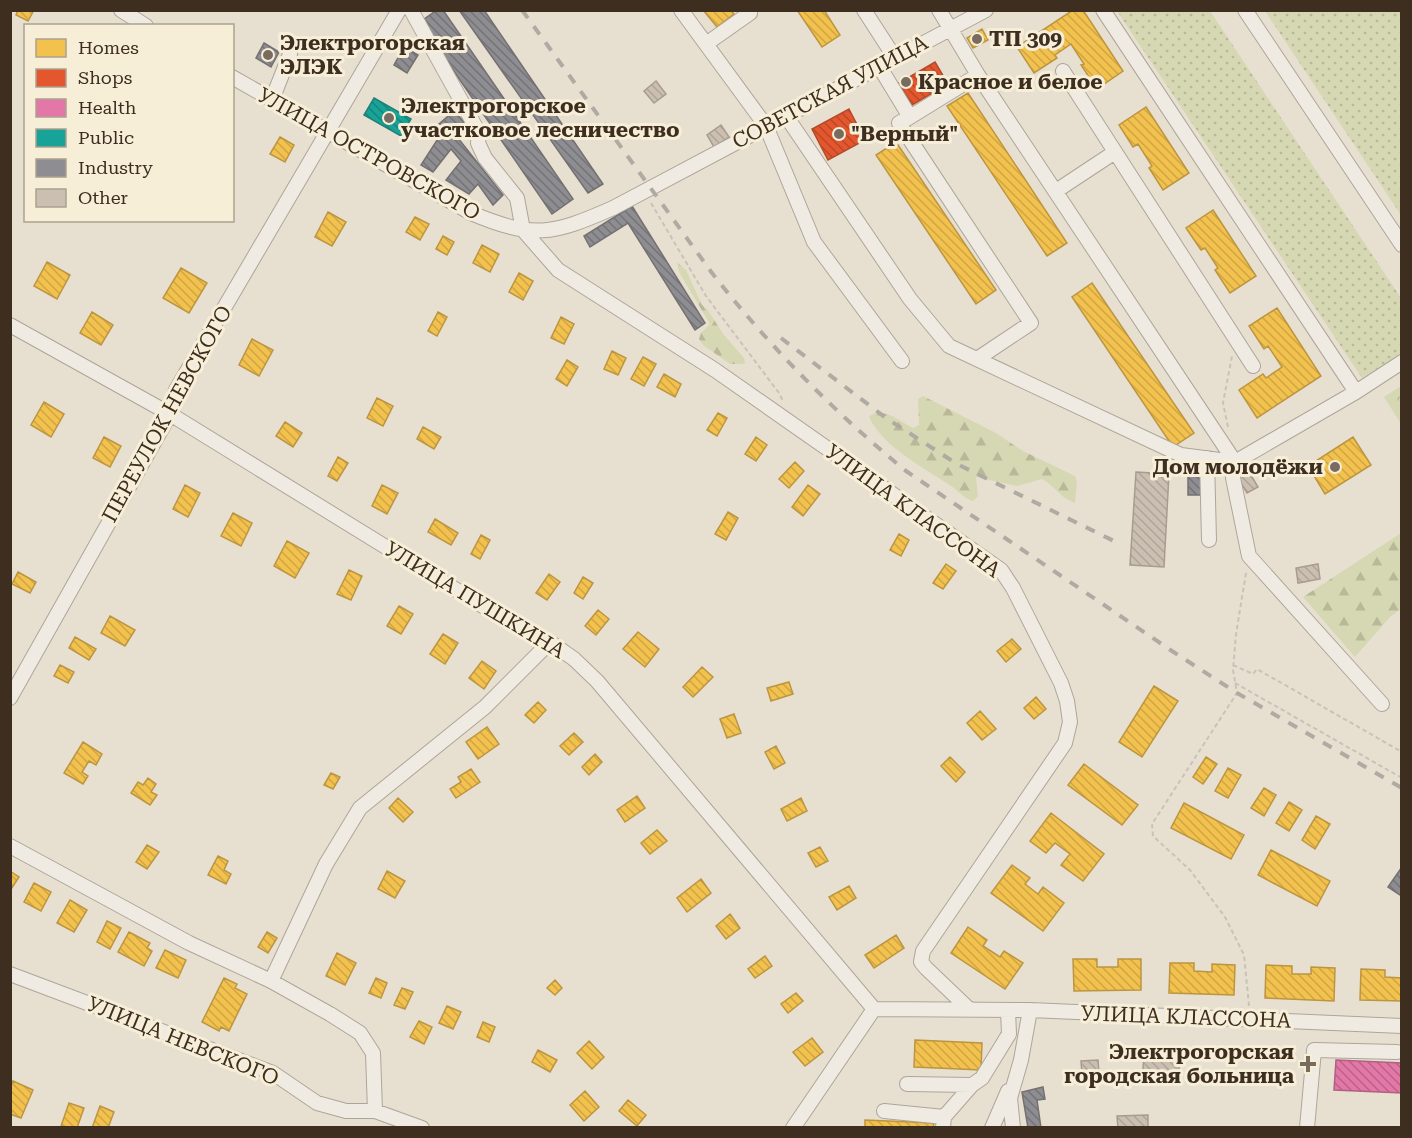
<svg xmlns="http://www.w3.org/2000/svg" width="1412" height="1138" font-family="'Roboto Serif',serif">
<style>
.grass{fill:url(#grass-dots)}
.forest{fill:url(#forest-firs)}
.park{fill:url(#park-crowns)}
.homes{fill:url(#homes-back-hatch);stroke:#bc9540;stroke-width:1.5}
.shops{fill:url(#shops-back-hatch);stroke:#b24b2a;stroke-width:1.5}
.health{fill:url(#health-back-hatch);stroke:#b1617f;stroke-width:1.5}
.public{fill:url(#public-back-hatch);stroke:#228074;stroke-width:1.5}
.industry{fill:url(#industry-back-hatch);stroke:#757070;stroke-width:1.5}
.building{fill:url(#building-back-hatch);stroke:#a89c90;stroke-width:1.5}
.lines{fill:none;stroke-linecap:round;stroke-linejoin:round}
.minor-casing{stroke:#ada599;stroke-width:16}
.path{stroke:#c8c2b9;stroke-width:2;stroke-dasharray:4.5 3;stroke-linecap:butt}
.minor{stroke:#efebe3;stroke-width:14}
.rail{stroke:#afaaa2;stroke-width:4;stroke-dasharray:10 10;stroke-linecap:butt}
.poi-dot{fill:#786c5e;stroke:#f7eed8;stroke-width:2}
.labels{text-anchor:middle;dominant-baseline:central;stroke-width:6;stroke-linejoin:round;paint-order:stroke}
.poi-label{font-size:21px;font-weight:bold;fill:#3d2e20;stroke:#f7eed8;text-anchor:start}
.street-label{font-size:21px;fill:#3d2e20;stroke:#f7eed8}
</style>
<defs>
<pattern id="grass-dots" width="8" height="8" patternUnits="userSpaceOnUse" patternTransform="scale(1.5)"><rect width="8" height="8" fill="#d6d7b3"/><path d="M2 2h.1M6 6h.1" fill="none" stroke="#b9b99a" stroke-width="1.8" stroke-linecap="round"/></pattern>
<pattern id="forest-firs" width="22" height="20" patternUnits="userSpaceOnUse" patternTransform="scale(1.5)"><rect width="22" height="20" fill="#d6d7b3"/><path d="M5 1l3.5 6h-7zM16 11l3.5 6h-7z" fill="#b9b99a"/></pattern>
<pattern id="park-crowns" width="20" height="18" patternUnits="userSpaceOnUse" patternTransform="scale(1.5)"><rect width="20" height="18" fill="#d6d7b3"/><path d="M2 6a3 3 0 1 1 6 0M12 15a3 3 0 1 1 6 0" fill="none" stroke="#b9b99a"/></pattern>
<pattern id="homes-back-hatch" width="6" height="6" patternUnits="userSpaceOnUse" patternTransform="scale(1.5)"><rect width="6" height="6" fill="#f2c14e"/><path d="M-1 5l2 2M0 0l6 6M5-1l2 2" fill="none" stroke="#d0a644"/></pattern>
<pattern id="shops-back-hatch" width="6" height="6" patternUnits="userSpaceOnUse" patternTransform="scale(1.5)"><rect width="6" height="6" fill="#e4572e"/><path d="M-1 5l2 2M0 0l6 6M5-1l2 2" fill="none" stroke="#ba4827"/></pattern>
<pattern id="health-back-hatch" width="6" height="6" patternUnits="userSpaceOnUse" patternTransform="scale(1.5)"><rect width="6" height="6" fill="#e377a8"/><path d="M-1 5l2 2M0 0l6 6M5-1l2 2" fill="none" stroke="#b96288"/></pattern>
<pattern id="public-back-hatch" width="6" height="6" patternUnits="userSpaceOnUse" patternTransform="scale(1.5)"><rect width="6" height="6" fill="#17a398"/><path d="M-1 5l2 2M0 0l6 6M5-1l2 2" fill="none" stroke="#16857c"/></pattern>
<pattern id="industry-back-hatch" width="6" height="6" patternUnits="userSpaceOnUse" patternTransform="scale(1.5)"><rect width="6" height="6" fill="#8d8d92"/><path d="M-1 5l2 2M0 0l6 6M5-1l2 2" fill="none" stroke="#747477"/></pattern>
<pattern id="building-back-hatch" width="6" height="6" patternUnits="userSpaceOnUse" patternTransform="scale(1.5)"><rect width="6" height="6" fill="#cbbfb2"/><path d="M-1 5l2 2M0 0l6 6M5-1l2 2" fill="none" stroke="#afa499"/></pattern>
</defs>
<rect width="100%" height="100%" fill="#e7e0d1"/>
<path class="grass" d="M1117 11H1210L1401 298V354L1362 378Z
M1265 11H1401V215Z"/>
<path class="forest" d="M677 262 686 270 702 305 707 309 724 335 744 358 745 364H730L703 345 699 339 701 333 710 324 679 272Z
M923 396 996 433 1023 451 1075 476 1077 482 1075 503C1059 497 1056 487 1042 479L1017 486 976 477 978 496 973 501C964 499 959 491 951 486 923 467 884 448 869 417 881 405 901 422 913 428L919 425 918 399Z
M1401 533V609L1390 617 1355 657 1303 597Z"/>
<path class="park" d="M1401 386V424L1384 397Z"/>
<path class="homes" d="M18 10H34L28 21 16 15Z
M703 10H731L734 14 717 27Z
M797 10H824L840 35 822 47Z
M1073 10H1083L1123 71 1097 89 1081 65 1084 64 1071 44 1055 55 1057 58 1034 73 1017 47Z
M982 29 988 40 973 48 967 38Z
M968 93 1067 243 1047 256 947 106Z
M1146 107 1189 173 1163 190 1149 168 1152 166 1138 144 1133 147 1119 125Z
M280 137 294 145 285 162 270 154Z
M896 142 996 290 976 304 876 155Z
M1213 210 1256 276 1230 293 1215 270 1218 268 1205 248 1201 250 1186 228Z
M328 212 346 222 332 246 315 237Z
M415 217 429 224 420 240 406 232Z
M443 236 454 242 447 255 436 249Z
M482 245 499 254 490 272 473 263Z
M47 262 70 275 57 299 34 286Z
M181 268 207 283 189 313 163 298Z
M519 273 533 281 523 300 509 292Z
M1092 283 1194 433 1173 447 1072 297Z
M1277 308 1321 376 1257 418 1239 390 1263 374 1266 378 1282 367 1268 346 1264 349 1249 326Z
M92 312 113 325 101 345 80 333Z
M438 312 447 317 437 336 428 331Z
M561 317 574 324 564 344 551 338Z
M252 339 273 350 259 376 239 365Z
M612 351 626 358 618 375 604 369Z
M643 357 656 364 644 386 631 379Z
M567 360 578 367 567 386 556 379Z
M664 374 681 384 675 397 657 387Z
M377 398 393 406 383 426 367 418Z
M44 402 64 414 51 437 31 425Z
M718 413 727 418 717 436 707 430Z
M285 422 302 433 293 447 276 436Z
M423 427 441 437 434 449 417 439Z
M104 437 121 446 110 467 93 458Z
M756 437 767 445 756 461 745 454Z
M1353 437 1371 465 1325 494 1308 466Z
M338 457 348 463 337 481 328 476Z
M795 462 804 471 789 488 779 479Z
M185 485 200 493 188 517 173 509Z
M382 485 398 493 387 514 372 506Z
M808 485 820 494 803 516 792 507Z
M728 512 738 518 726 540 715 534Z
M233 513 252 523 241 546 221 536Z
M435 519 458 533 451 545 428 532Z
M899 534 909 540 901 556 890 550Z
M481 535 490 540 480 559 471 554Z
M287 541 309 553 295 578 274 566Z
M946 564 956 571 943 589 933 583Z
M349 570 362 576 351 600 337 594Z
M18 572 36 582 30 593 12 584Z
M549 574 560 582 547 600 536 593Z
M583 577 593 583 583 599 574 593Z
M399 606 413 614 401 634 387 626Z
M598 610 609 619 596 635 585 626Z
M110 616 135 630 125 646 101 633Z
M638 632 659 649 645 667 623 649Z
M443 634 458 643 445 664 430 654Z
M75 637 96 649 89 660 69 648Z
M1012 639 1021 649 1006 662 997 651Z
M482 661 496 671 484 689 469 678Z
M60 665 74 672 68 683 54 676Z
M702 667 713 677 693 697 683 687Z
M789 682 793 694 771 701 767 688Z
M1154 686 1178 701 1142 757 1119 742Z
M1036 697 1046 709 1034 719 1024 708Z
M538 702 546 710 534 723 525 715Z
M980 711 996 729 982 740 967 723Z
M734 714 741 733 727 738 720 719Z
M487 727 499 744 478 759 466 742Z
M574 733 583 742 569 755 560 746Z
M83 742 102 754 96 765 89 761 82 772 88 776 83 784 64 773Z
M776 746 785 763 774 769 765 752Z
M595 754 602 762 589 775 582 767Z
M950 757 965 772 956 782 941 766Z
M1206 757 1217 764 1203 784 1193 777Z
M1084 764 1138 805 1122 825 1068 785Z
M1228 768 1241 775 1228 798 1215 791Z
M471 769 480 782 456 798 450 789 461 782 458 777Z
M331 773 340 777 333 789 324 785Z
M148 778 156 784 151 792 157 795 150 805 131 793 138 782 143 785Z
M1264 788 1276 795 1264 816 1251 808Z
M637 796 645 808 625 822 617 810Z
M398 798 413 812 403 822 389 808Z
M801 798 807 811 787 821 781 809Z
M1289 802 1302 810 1289 831 1276 823Z
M1184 803 1244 835 1231 859 1171 828Z
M1051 813 1104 854 1083 881 1061 865 1070 854 1055 843 1046 853 1030 841Z
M1316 816 1330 824 1315 849 1302 840Z
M657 830 667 841 650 854 641 843Z
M147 845 159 852 147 869 136 862Z
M820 847 828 861 816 867 808 853Z
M1271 850 1330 881 1317 906 1258 875Z
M218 856 228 861 224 870 231 874 226 884 208 875Z
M1012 865 1030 878 1025 884 1038 894 1043 887 1064 903 1043 931 991 893Z
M10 871 19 877 10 891Z
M387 871 405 881 395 898 378 889Z
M701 879 711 893 687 912 677 898Z
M34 883 51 892 41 911 24 902Z
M849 886 856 898 837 910 829 897Z
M70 900 87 910 74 932 57 923Z
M730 914 740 928 726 939 716 926Z
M107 921 121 928 110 949 97 942Z
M968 927 987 940 983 946 1000 957 1004 951 1023 963 1005 989 951 953Z
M129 932 150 943 147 948 152 951 144 966 118 952Z
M267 932 277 938 268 953 258 947Z
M896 935 904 948 874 968 865 955Z
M165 950 186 960 178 978 156 968Z
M337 953 356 963 345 985 326 976Z
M765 956 772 966 755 978 748 969Z
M1073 959H1097V967H1118V959H1141V990L1074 991Z
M1170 963H1194V971L1212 972V964L1235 965 1234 995 1169 993Z
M1266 965 1292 966V974H1311V967L1335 968 1334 1001 1265 998Z
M1361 969 1385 970V977L1402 978V1001L1360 1000Z
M224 978 237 984 235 988 247 994 229 1031 221 1027 219 1031 202 1022Z
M376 978 387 983 381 998 369 993Z
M555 980 562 988 555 995 547 988Z
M402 988 413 992 405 1009 394 1005Z
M796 993 803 1001 788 1013 781 1004Z
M447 1006 461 1012 453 1029 439 1023Z
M419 1021 432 1027 424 1044 410 1037Z
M483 1022 495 1027 489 1042 477 1037Z
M812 1038 823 1052 805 1066 793 1052Z
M915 1040 982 1043 981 1070 914 1067Z
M589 1041 604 1057 592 1069 577 1053Z
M538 1050 557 1060 550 1072 532 1062Z
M13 1081 33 1090 21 1118 10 1114V1088Z
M585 1091 599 1107 584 1121 570 1105Z
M628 1100 646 1115 637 1126 619 1111Z
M69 1103 84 1108 77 1128 61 1126Z
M100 1106 114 1112 108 1128H92Z
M865 1120 934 1123 933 1128H865Z"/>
<path class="shops" d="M935 62 948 84 912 105 899 83Z
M849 109 865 140 828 160 812 129Z"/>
<path class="health" d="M1336 1060 1402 1063V1093L1334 1090Z"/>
<path class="public" d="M374 98 411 119 401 136 364 115Z"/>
<path class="industry" d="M437 10H443L573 199 552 214 420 22Z
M459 10H484L603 184 588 193Z
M264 43 279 52 271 67 256 58Z
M404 47 418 55 407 73 394 65Z
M454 111 464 122 454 133 503 195 493 205 478 184 469 194 446 180 461 161 451 149 433 172 421 165 443 131 439 124Z
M632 206 705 323 695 330 628 223 590 247 584 236Z
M1188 474H1204V495H1188Z
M1402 867V892L1400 895 1388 887Z
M1043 1087 1045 1099 1037 1100 1041 1128H1028L1022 1092Z"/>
<path class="building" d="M656 81 666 94 654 103 644 91Z
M721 125 729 137 714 147 707 135Z
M1136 472 1169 474 1164 567 1130 565Z
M1249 472 1258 487 1247 493 1238 478Z
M1318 564 1320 579 1298 583 1296 568Z
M1144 1053 1180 1054 1178 1085 1142 1084Z
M1098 1060 1099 1074 1082 1075 1081 1061Z
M1148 1115V1128H1118L1117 1116Z"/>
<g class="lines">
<g class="minor-casing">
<path id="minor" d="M121 10 146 26
M411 10 479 133 478 143 485 158 517 198 523 230 558 270 715 370 1001 570 1013 588 1061 683 1067 701 1070 722 1065 743 923 951 921 962 926 968 970 1010
M681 10 766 126 814 242 902 361
M864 10 895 58
M939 10 978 75 1235 462 1356 392 1402 362
M1103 10 1356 392
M1245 10 1402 245
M706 44 750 13 749 10
M879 66 910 117 978 75
M1063 71 1253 366
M232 77 471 213C533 239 552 235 613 208L986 10
M272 100 290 54
M786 116 910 299 949 346 1181 455 1235 462 1233 478 1249 556 1382 704
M910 117 899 123 1031 323 977 359
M1056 191 1115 152
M10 325 170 414 420 568 511 623 550 642 574 659 597 681 874 1009
M1207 458 1209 540
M10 698 170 414 176 390 399 10
M10 846 189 943 271 981 330 1014 360 1033 373 1053 375 1111
M10 974 273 1073 317 1103 346 1111H375L422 1128
M271 981 326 864 360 808 485 707 550 642
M874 1009 1030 1010 1402 1026
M907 1084 972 1085 982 1078 1009 1034 1008 1011
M884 1111 944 1117 943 1128
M944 1117 972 1085
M793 1128 874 1009
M992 1128 1008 1091
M1013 1128 1010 1098 1021 1060 1030 1010
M1307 1128 1314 1050 1397 1052"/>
</g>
<path class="path" d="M651 203 706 296 779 393 783 401
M1228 427 1223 403 1232 356
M1246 573 1236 634 1233 670 1237 693 1152 824 1153 836 1190 870 1225 917 1244 955 1249 1006
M1233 665 1253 674 1257 669 1402 752
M1235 683 1402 778"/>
<use href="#minor" class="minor"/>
<path class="rail" d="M522 10 712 273C769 346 834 412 906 471L1172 651 1237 693 1402 788
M781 338 886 418 957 464 1118 543"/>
</g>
<g class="poi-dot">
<circle cx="977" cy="39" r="6"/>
<circle cx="268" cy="55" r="6"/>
<circle cx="906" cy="82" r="6"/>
<circle cx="389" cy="118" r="6"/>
<circle cx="839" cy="134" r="6"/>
<circle cx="1335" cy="467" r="6"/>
<path d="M1305 1055h6v6h6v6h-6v6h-6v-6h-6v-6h6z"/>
</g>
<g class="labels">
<g class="poi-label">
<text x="989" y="39">ТП 309</text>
<text x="280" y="43">Электрогорская<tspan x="280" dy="24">ЭЛЭК</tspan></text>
<text x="918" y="82">Красное и белое</text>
<text x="401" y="106">Электрогорское<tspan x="401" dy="24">участковое лесничество</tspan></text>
<text x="851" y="134">"Верный"</text>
<text x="1323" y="467" text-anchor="end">Дом молодёжи</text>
<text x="1294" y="1052" text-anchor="end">Электрогорская<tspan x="1294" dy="24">городская больница</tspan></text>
</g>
<g class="street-label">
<text transform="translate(830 92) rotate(-28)">СОВЕТСКАЯ УЛИЦА</text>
<text transform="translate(369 154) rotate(29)">УЛИЦА ОСТРОВСКОГО</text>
<text transform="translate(167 414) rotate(-61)">ПЕРЕУЛОК НЕВСКОГО</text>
<text transform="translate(913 511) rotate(36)">УЛИЦА КЛАССОНА</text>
<text transform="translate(475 600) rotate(31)">УЛИЦА ПУШКИНА</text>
<text transform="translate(1186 1017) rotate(2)">УЛИЦА КЛАССОНА</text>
<text transform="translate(183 1041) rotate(22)">УЛИЦА НЕВСКОГО</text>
</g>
</g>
<rect width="1412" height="1138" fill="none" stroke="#3d2e20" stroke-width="24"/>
<rect x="24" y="24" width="210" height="198" fill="#f7eed8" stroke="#ada18e" stroke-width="1.5"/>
<rect x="36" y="39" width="30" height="18" fill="#f2c14e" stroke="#ada18e" stroke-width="1.5"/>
<text x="78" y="54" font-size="18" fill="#3d2e20">Homes</text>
<rect x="36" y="69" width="30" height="18" fill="#e4572e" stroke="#ada18e" stroke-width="1.5"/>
<text x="78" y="84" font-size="18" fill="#3d2e20">Shops</text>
<rect x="36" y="99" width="30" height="18" fill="#e377a8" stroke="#ada18e" stroke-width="1.5"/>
<text x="78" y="114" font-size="18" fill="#3d2e20">Health</text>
<rect x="36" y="129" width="30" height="18" fill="#17a398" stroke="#ada18e" stroke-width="1.5"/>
<text x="78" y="144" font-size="18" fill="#3d2e20">Public</text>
<rect x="36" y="159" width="30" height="18" fill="#8d8d92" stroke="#ada18e" stroke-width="1.5"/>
<text x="78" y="174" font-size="18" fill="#3d2e20">Industry</text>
<rect x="36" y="189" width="30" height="18" fill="#cbbfb2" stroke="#ada18e" stroke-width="1.5"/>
<text x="78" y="204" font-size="18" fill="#3d2e20">Other</text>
</svg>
